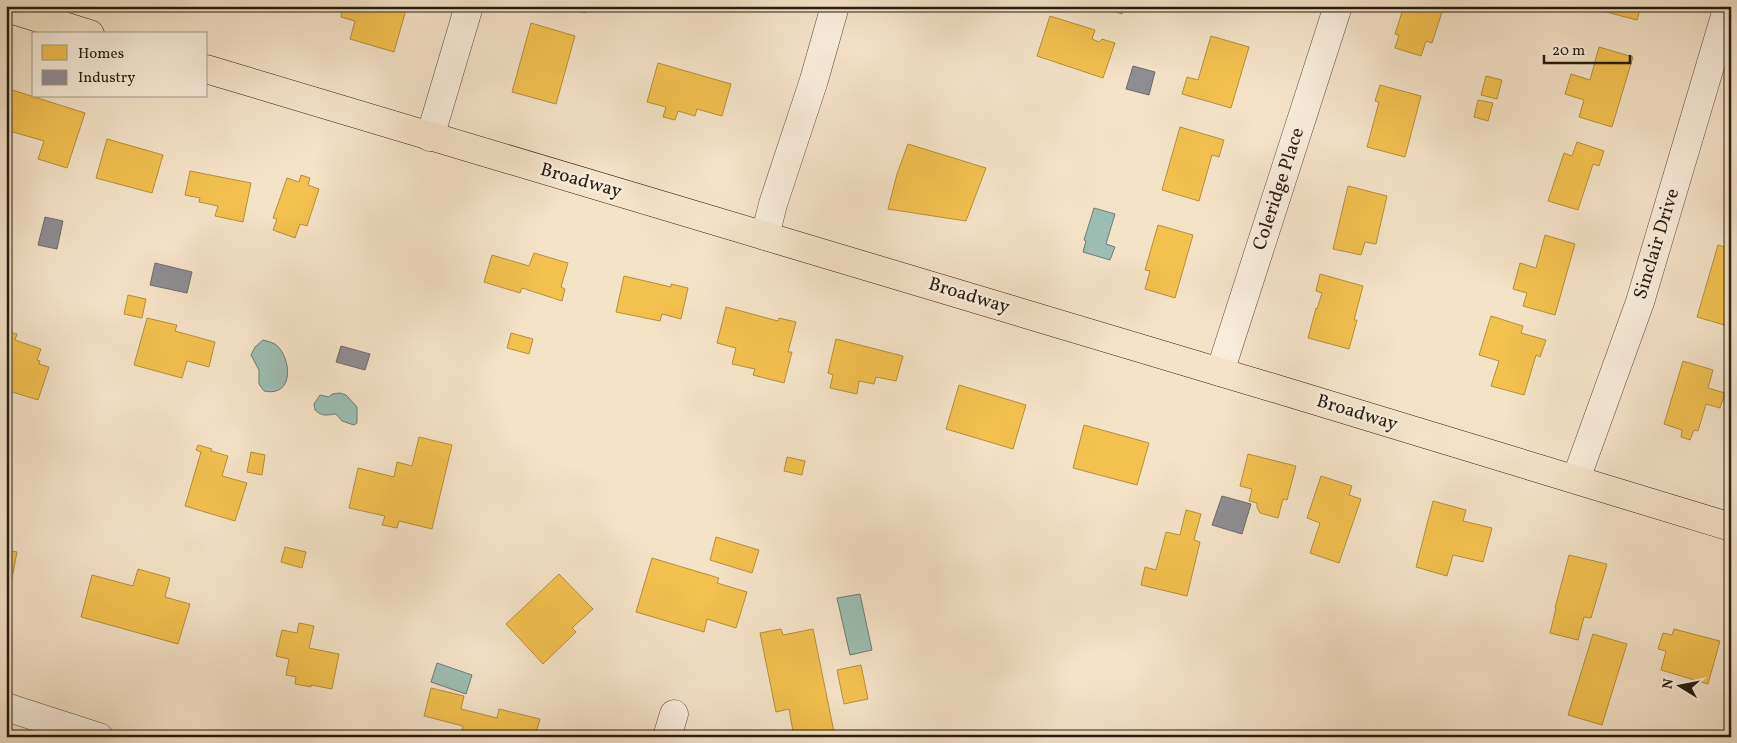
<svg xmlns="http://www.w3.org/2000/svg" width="1737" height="743" font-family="Vollkorn,serif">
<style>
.water{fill:#9cbeb2;stroke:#6d7d71}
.homes{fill:#f2c14e;stroke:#b5903b}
.industry{fill:#8d8d92;stroke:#6e6b6b}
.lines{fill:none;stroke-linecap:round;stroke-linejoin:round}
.minor-casing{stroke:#5a4e3d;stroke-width:29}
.major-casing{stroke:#271c0f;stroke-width:29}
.minor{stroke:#f8eddb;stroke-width:28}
.major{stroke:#f5e3c8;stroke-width:28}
.labels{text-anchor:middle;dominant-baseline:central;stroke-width:5;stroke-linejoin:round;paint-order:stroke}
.street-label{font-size:19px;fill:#271c0f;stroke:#f8eddb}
</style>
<rect width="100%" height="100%" fill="#f5e3c8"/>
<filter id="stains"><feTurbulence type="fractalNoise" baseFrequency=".004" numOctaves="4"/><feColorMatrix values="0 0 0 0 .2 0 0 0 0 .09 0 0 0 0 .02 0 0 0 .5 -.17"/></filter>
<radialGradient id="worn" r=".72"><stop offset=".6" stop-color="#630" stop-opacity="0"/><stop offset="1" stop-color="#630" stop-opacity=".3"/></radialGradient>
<path class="water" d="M1094 208 1115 214 1106 244 1115 247 1110 260 1083 252 1086 241 1084 240Z
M263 340C267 341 271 342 275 344 291 355 296 398 264 391L259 384V370L251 355 255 347Z
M340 393 346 395 357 407V423L354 425 342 421 336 414C326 415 323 417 315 410L314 404 320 395 329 397 332 394Z
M860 594 872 650 850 655 837 598Z
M437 663 472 675 466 694 431 682Z"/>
<path class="homes" d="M339 6H407L394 52 350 39 355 21 341 17 342 11Z
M556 6H587L585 13Z
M1097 6H1124L1122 14Z
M1404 6H1444L1432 43 1426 41 1421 56 1395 48 1399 35 1395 34Z
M1607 6H1641L1637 20 1606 12Z
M1050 16 1095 30 1092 39 1099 42 1102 39 1115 43 1103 78 1037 56Z
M531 23 575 36 556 104 512 92Z
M1211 36 1249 47 1231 108 1182 94 1187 77 1198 80Z
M1599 47 1633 57 1612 127 1579 117 1584 100 1565 94 1571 74 1590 80Z
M658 63 731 84 722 116 697 109 695 116 678 111 675 120 663 117 666 107 647 102Z
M1486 76 1502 80 1497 99 1481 95Z
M1380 85 1421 96 1405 157 1367 147 1379 102 1375 101Z
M6 88 85 113 67 168 38 159 44 141 6 130Z
M1478 100 1493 103 1488 121 1474 117Z
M1180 127 1224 140 1219 157 1212 155 1199 201 1162 190Z
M107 139 163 155 152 193 96 178Z
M1577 142 1604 151 1599 166 1593 164 1578 210 1548 201 1564 153 1572 156Z
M908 144 986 168 966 221 888 209 897 174Z
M190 171 251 183 243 222 215 216 218 206 199 202 200 198 185 195Z
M301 175 310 178 308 185 319 189 307 226 300 224 295 238 273 230 277 219 273 218 287 178 299 182Z
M1348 186 1387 196 1376 244 1365 242 1361 255 1333 249Z
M1158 225 1193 235 1175 298 1145 289 1150 271 1145 270Z
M1545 235 1575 244 1555 315 1523 306 1527 293 1513 289 1520 263 1536 268Z
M1718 245 1731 249V327L1697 317Z
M534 253 568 263 561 287 565 289 562 301 522 288 520 293 484 282 492 255 529 266Z
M1320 274 1363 286 1354 320H1357L1349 349 1308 338 1316 308 1317 309 1322 293 1316 291Z
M624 276 671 287V284L688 288 681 319 662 314 660 321 616 312Z
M128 295 146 299 142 318 124 314Z
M726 307 778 321 779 318 796 322 788 352H792L784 383 753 375 755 369 732 364 736 348 717 343Z
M1491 316 1523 326 1521 333 1546 340 1540 357 1536 355 1524 395 1491 386 1499 361 1479 355Z
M147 318 177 325 175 331 215 342 209 367 187 361 182 378 134 365Z
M6 331 17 334 15 340 41 349 37 360 40 361 39 364 49 367 38 400 6 390Z
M511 333 533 339 529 354 507 348Z
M836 339 903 356 896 381 876 377 874 384 859 381 857 394 830 388 833 375 828 373Z
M1683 361 1713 370 1708 388 1725 393 1720 408 1706 404 1698 431 1694 430 1690 440 1681 437 1682 430 1664 424Z
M959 385 1026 405 1013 449 946 429Z
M1084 425 1149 443 1137 485 1073 468Z
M419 437 452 445 432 529 399 521 397 528 382 525 385 516 349 508 358 468 394 477 397 462 412 466Z
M198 445 212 449 211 451 228 456 222 476 247 483 235 521 185 506 201 452 196 450Z
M251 452 265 455 262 475 247 472Z
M1248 454 1296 466 1287 500 1283 499 1278 518 1260 513 1257 507V503L1249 501 1252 489 1240 486Z
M787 457 805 461 802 475 784 471Z
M1321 476 1352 486 1349 495 1361 499 1339 563 1310 553 1320 523 1307 518Z
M1433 501 1466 510 1463 521 1492 528 1483 562 1453 555 1447 576 1416 567Z
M1186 510 1201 514 1194 540 1200 542 1187 596 1141 585 1145 567 1156 570 1166 532 1180 535Z
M716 537 759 550 752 573 710 560Z
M285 547 306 552 302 568 281 562Z
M6 550 17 552 9 594 6 593Z
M1569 555 1607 564 1591 618 1584 617 1578 640 1550 633 1556 608H1555Z
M652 558 719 578 717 583 747 592 736 628 707 619 704 632 636 612Z
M138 569 170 578 165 597 190 604 178 644 81 617 92 575 133 586Z
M559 574 593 609 572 628 576 632 543 664 506 624Z
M299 623 314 626 309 648 339 654 332 689 311 685V687L295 684 296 677 286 675 289 659 276 656 282 630 297 633Z
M781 629 783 635 813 629 834 732 809 737H794L789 709 776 712 760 633Z
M1674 629 1720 641 1708 684 1661 670 1666 651 1658 649 1663 633 1672 635Z
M1593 634 1627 644 1602 725 1568 715Z
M861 665 868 699 844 704 837 670Z
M431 688 464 696 461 709 497 718 499 709 540 719 535 737H461L463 726 424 716Z"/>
<path class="industry" d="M1133 66 1155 72 1149 95 1126 89Z
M45 217 63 221 57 249 38 245Z
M155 263 192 272 187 293 150 285Z
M341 346 370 354 365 370 336 362Z
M1222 496 1251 504 1242 534 1212 525Z"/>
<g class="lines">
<g class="minor-casing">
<path id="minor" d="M430 137 469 6
M765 236 773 204 814 80 835 6
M1220 372 1338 6
M1576 479 1640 302 1728 6
M6 707 99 737
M667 737 674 714"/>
</g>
<g class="major-casing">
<path id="major" d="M6 8 90 34
M206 69C714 224 1224 370 1731 527"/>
</g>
<use href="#minor" class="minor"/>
<use href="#major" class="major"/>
</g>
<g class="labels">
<g class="street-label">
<text transform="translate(581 181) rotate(16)">Broadway</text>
<text transform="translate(1279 189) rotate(-72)">Coleridge Place</text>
<text transform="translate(1657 244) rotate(-73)">Sinclair Drive</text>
<text transform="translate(969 296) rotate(17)">Broadway</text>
<text transform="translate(1357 413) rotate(17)">Broadway</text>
</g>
</g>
<rect width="1737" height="743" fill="none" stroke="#f5e3c8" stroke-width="25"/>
<rect x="8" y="8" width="1722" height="728" fill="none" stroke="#271c0f" stroke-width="2.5"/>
<rect x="12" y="12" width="1712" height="718" fill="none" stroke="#271c0f"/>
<rect x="32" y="32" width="175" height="65" fill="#f8eddb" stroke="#a49989"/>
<rect x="42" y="45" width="25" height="15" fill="#f2c14e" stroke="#a49989"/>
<text x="78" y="58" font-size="15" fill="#271c0f">Homes</text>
<rect x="42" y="70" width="25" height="15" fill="#8d8d92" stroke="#a49989"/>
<text x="78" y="82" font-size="15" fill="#271c0f">Industry</text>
<g transform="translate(1680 686) rotate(280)" stroke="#f8eddb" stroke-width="4" paint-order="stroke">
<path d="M0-4L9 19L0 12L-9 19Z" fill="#271c0f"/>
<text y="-8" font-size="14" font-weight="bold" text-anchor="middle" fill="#271c0f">N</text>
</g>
<path d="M1544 55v8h86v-8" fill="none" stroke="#271c0f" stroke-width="2.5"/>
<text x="1552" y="55" font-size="15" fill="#271c0f" stroke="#f8eddb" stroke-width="4" paint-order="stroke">20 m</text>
<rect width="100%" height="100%" filter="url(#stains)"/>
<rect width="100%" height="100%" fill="url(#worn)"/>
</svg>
